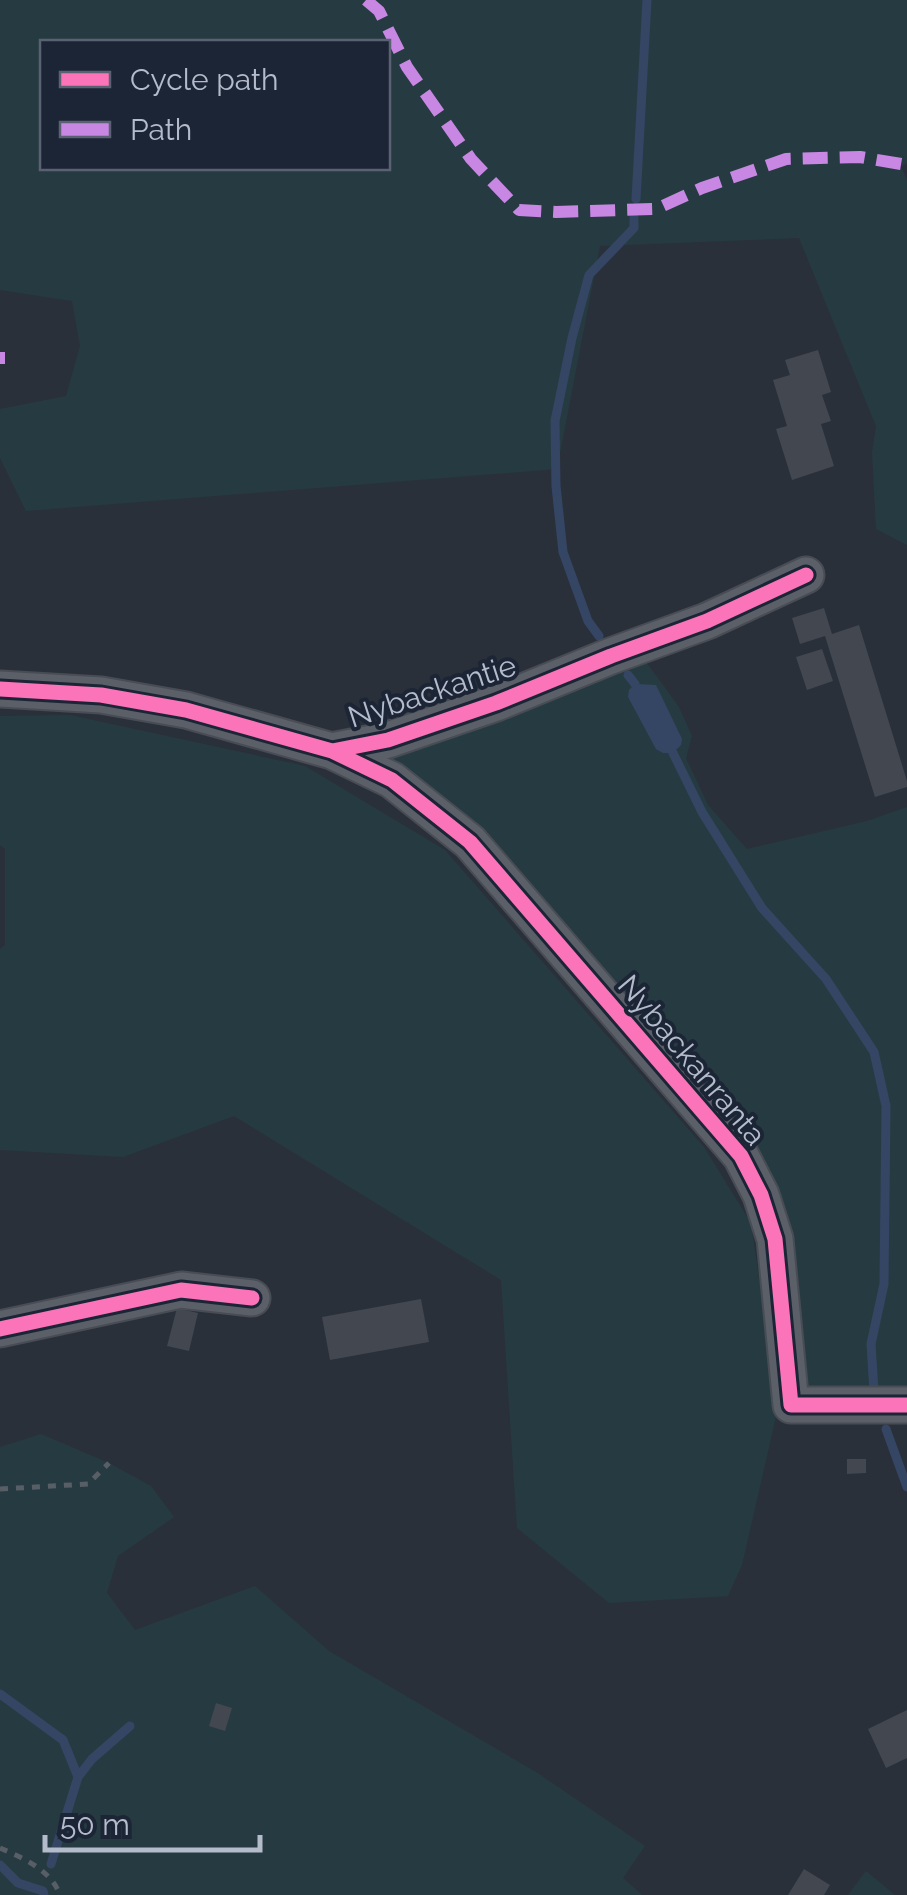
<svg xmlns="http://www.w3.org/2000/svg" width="907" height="1895" font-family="Raleway,sans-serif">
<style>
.green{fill:#263b41;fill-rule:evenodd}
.water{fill:#354665}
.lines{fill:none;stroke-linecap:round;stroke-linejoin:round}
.stream{stroke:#354665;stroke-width:9}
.building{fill:#424750}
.street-casing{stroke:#484c54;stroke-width:39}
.path{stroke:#585e65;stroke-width:5;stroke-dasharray:8 8;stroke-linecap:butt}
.street{stroke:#5b5f68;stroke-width:35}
.quiet{stroke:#c787e3;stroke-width:12;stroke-dasharray:25 12;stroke-linecap:butt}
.cycleway-casing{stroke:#1c2536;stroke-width:21}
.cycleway{stroke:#fb73b8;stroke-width:15}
.labels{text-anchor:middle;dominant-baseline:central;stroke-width:8;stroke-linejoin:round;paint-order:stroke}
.street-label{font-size:30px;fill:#b4bccb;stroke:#1c2536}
</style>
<rect width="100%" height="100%" fill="#2a303a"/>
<path class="green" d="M0 0H907V163L901 167 907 180V545L876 529 872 452 876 426 799 238 600 246 557 469 26 511 0 458V409L66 396 80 346 72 301 0 290ZM42 42H388V168H42Z
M641 655 679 707 692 736 686 758 708 805 747 849 867 821 907 807V1396L805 1391 780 1224 374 752Z
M70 715 305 766 445 850 704 1147 751 1223 778 1408 742 1565 728 1596 609 1603 517 1528 501 1280 234 1116 123 1157 0 1150V949L5 945V849L0 845V716Z
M41 1434 109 1463 151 1486 174 1517 118 1556 107 1593 135 1630 255 1586 329 1651 536 1772 645 1846 623 1878 642 1895H0V1447Z
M866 1871 895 1895H848Z"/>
<path class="water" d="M635 684 656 685 682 739 681 745 673 753H663L656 749 628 697 629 690Z"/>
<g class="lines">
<path class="stream" d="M636 199 647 0
M599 636 588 621 563 552 556 486 555 421 572 338 589 275 634 228V218
M628 675 635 684
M673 753 702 812 762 908 826 979 874 1052 886 1106 884 1284 871 1344 874 1391
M886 1429 907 1487
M0 1694 63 1740 78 1777
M51 1864 78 1777 92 1759 130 1726
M0 1865 18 1883 43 1891 44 1895"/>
</g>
<path class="building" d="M818 350 831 392 822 395 831 421 821 424 834 466 792 480 776 429 787 426 773 380 790 375 785 360Z
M824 608 832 634 859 625 907 781V787L875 797 825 636 800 644 792 618Z
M822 649 833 681 807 690 796 657Z
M421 1299 429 1342 330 1360 322 1317Z
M177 1308 198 1313 189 1351 167 1346Z
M847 1459H866V1473L847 1474Z
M216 1703 232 1708 225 1731 209 1726Z
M907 1710V1758L886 1768 868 1729Z
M804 1869 830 1885 824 1895H788Z"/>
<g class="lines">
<g class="street-casing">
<path id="street" d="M0 689 101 695 186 710 332 751 388 740 496 703 611 656 707 621 806 575
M332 751 392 780 470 842 741 1156 761 1195 775 1239 791 1405H907
M0 1329 181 1290 252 1298"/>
</g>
<path class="path" d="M0 1489 88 1484 109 1463
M0 1848C23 1858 51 1870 60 1895"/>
<use href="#street" class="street"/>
<path class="quiet" d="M366 0 379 11 407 67 471 159 519 210 556 212 656 209 702 188 786 159 860 157 907 165
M0 358H5"/>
<g class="cycleway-casing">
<path id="cycleway" d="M0 689 101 695 186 710 332 751 388 740 496 703 611 656 707 621 806 575
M332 751 392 780 470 842 741 1156 761 1195 775 1239 791 1405H907
M0 1329 181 1290 252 1298"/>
</g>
<use href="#cycleway" class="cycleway"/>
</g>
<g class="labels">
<g class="street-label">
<text transform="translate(432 691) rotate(-18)">Nybackantie</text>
<text transform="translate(692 1060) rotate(50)">Nybackanranta</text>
</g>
</g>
<rect x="40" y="40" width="350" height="130" fill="#1c2536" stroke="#596172" stroke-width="2.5"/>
<rect x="60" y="72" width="50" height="15" fill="#fb73b8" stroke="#596172" stroke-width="2.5"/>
<text x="130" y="90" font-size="30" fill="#b4bccb">Cycle path</text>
<rect x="60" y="122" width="50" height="15" fill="#c787e3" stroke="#596172" stroke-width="2.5"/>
<text x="130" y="140" font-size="30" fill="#b4bccb">Path</text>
<path d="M45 1835v15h215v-15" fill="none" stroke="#b4bccb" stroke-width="5"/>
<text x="60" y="1835" font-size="30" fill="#b4bccb" stroke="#1c2536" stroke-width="8" paint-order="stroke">50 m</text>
</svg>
